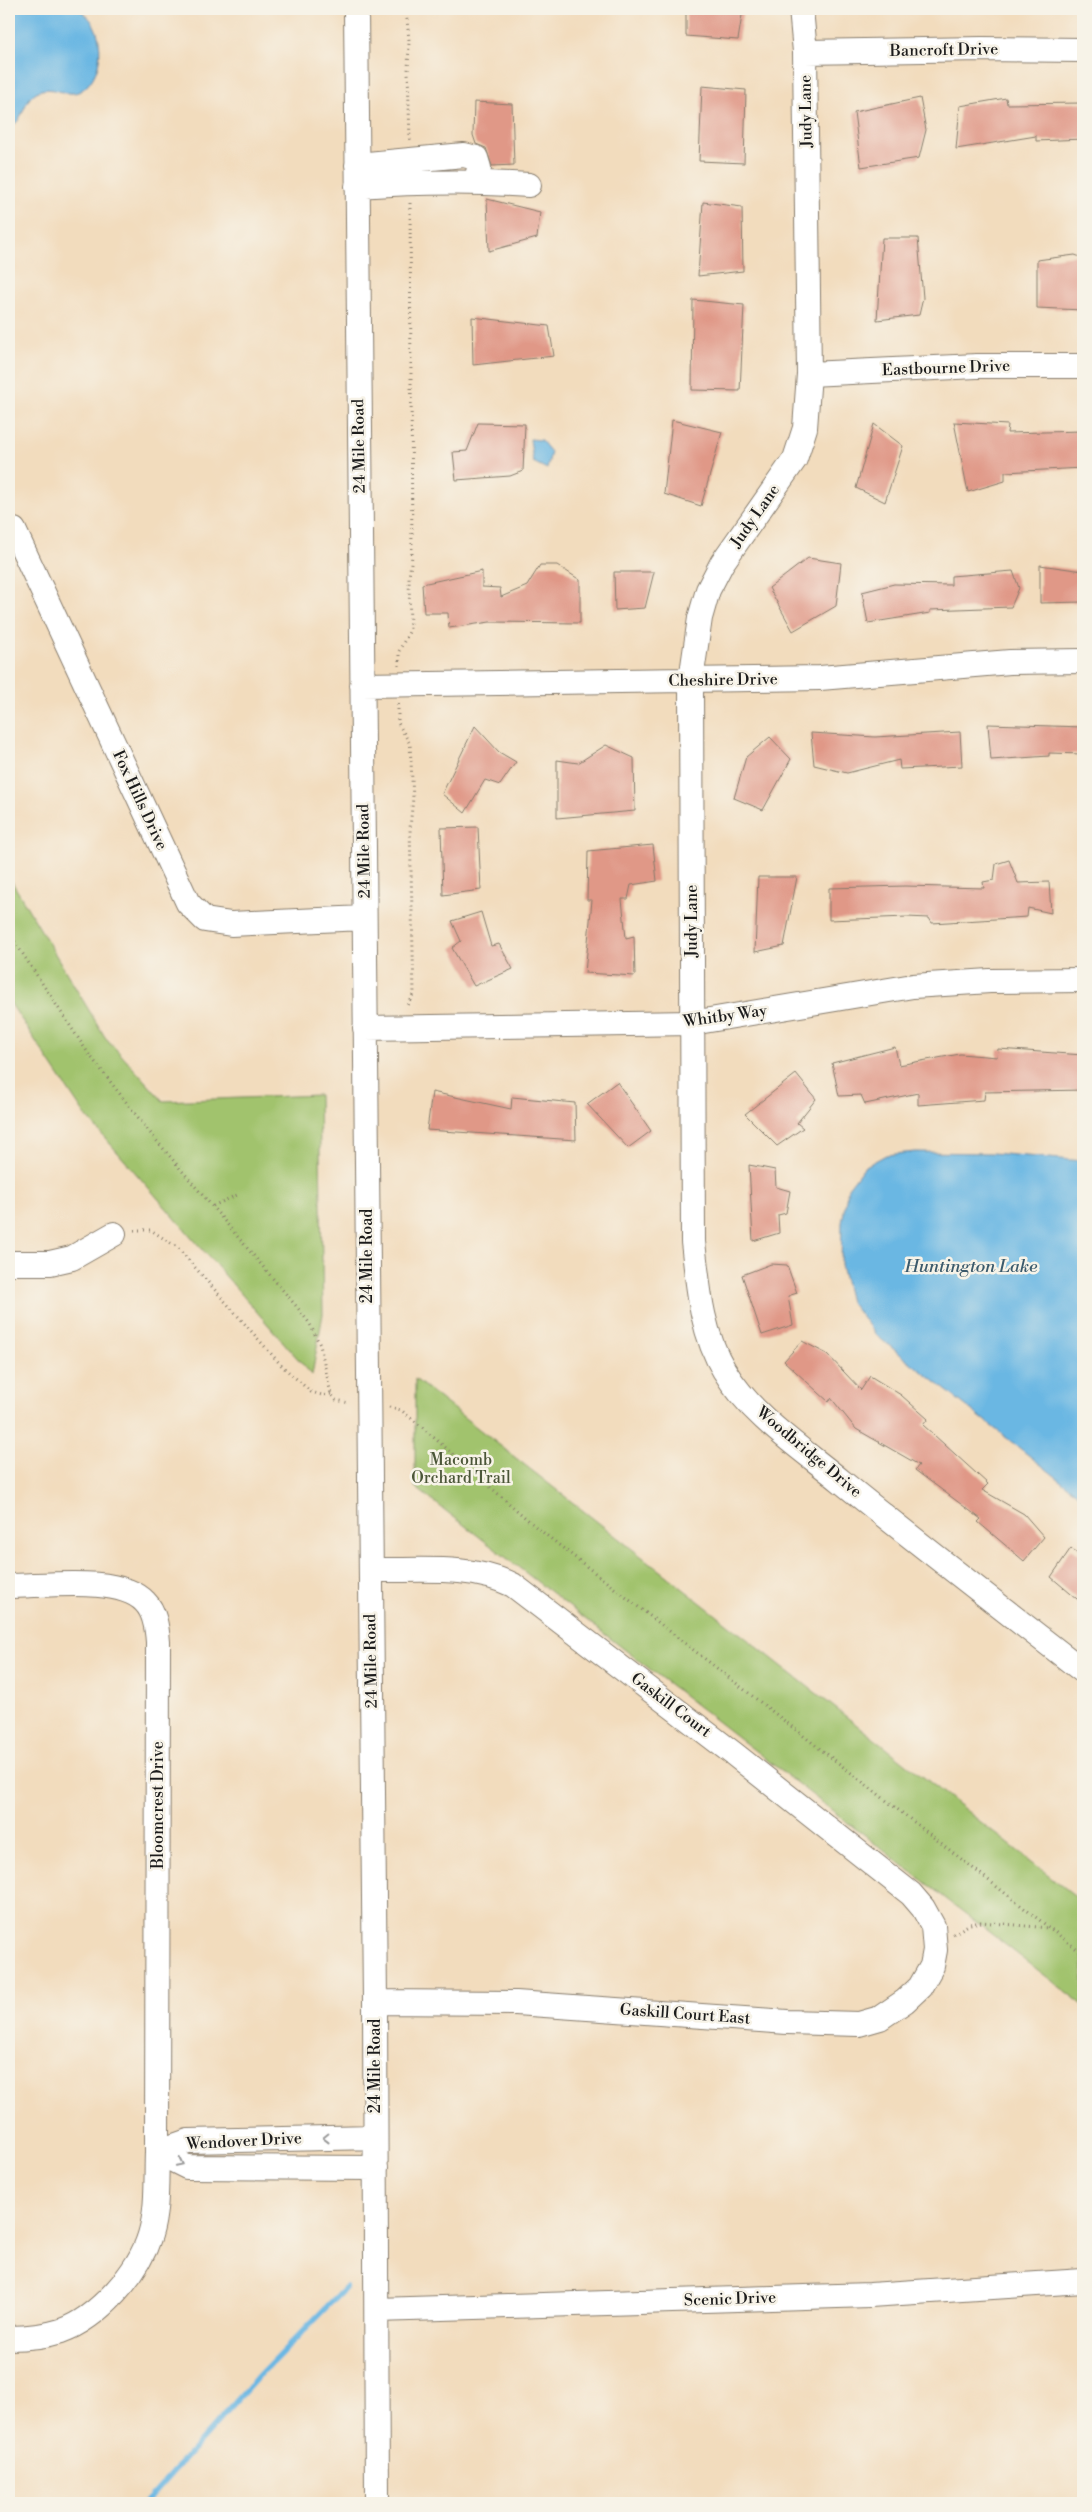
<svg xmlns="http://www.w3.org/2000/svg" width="1092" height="2512" font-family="'Libre Bodoni',serif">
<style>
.green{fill:#a1c36d;stroke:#5e7044}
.water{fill:#6ab7e3;stroke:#436a80}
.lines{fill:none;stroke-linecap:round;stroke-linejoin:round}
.stream{stroke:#6ab7e3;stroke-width:5.5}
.building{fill:#e09887}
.minor-casing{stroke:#877c6c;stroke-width:26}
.path{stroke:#877c6c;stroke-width:3;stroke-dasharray:1 4;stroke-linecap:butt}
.minor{stroke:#fff;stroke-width:24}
.oneway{stroke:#999}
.labels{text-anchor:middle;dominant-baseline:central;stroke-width:5;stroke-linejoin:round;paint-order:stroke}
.street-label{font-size:16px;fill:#1c1c1c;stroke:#f7f3e8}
.park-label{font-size:16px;fill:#4b5638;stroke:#f7f3e8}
.water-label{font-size:18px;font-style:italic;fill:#3b5a6c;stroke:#f7f3e8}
</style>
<rect width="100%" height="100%" fill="#f7f3e8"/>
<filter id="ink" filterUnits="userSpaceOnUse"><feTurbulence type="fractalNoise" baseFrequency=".02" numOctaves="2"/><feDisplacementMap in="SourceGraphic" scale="10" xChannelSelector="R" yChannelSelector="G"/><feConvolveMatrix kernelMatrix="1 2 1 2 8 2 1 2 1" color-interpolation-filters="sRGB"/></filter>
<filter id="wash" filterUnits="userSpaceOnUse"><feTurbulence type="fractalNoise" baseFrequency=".0096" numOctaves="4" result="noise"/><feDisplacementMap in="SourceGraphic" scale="20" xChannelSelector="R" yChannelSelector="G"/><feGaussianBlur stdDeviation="1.12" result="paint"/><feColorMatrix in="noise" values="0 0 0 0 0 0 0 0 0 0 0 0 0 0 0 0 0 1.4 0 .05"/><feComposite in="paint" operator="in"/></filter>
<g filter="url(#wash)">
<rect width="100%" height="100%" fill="#f2dcbd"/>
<path class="green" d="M9 877 105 1037 163 1101 319 1095 323 1314 312 1375 85 1115 9 1001Z
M415 1379 1083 1902V2005L415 1487Z"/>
<path class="water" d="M12 9C24 9 69 5 77 9 106 21 107 73 82 90 67 100 51 82 35 93 22 102 24 122 9 128V13Z
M530 439 541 440 551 452 547 469 533 462Z
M915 1152 992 1153 1083 1161V1498L877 1336 850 1302 841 1265 842 1223 848 1188 864 1167 886 1155Z"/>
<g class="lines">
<path class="stream" d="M145 2503 257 2378 346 2287"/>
</g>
<g id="blocks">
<path class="building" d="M686 9H743L738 40 686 36Z
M702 86 746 90 744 163 699 161Z
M920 98 926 130 919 158 861 167 854 112Z
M1006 98 1007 104 1083 103V139L1036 141V136L956 149 960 106Z
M474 102 512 104 514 165 492 166 486 148 476 144 473 135Z
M487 199 540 212 537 238 489 251Z
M703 202 742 207 743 271 698 276Z
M882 238H918L923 298 919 315 877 320Z
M1075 255 1083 258V310L1037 308V260Z
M693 300 744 305 740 391 692 390Z
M472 317 549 326 554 356 473 365Z
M672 420 722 432 701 506 664 494Z
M954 422 1008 425 1007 433 1083 431V468L1005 472V481L968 492Z
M478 423 525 424 523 471 510 476 456 480 453 452 467 451Z
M874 424 903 446 885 502 856 488Z
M808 558 841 563 836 606 793 631 769 588Z
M540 565H557L580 580V623L490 622 449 628 448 613H424L422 584 482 571V587L500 588 501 597 527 586Z
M1040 565 1083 571V602L1040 603Z
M1013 571 1019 588 1011 607 930 610V613L868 623 862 592 894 584 951 585V576Z
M614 572H654L645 608 615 610Z
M988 724 1083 727V754L1049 753V756L991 760Z
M475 726 499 752 516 762 500 785 485 780 465 813 442 794Z
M960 732 962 766 900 769 899 760 847 773 814 765 811 733 875 737Z
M770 737 791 759 763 810 734 798 746 757Z
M606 745 634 758 635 811 557 818V760L578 763Z
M478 827 481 890 443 895 441 828Z
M653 845 657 881 631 885 628 899H622L626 938 634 936 635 976 585 973 592 900H587L588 851Z
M1009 860 1018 883 1049 882 1051 913 1028 908 1027 917 932 923 929 918 907 917 829 920V888L905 886 984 888 983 882 994 880 996 864Z
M758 877H797L784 946 755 952Z
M481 912 491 946 499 944 513 969 474 986 452 948 461 941 452 921Z
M895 1047 899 1065 960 1054 997 1057 998 1049 1083 1055V1090L985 1092 984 1100 918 1105V1093L865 1104 861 1095 839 1096 832 1063Z
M796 1074 816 1099 797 1123 803 1128 777 1146 745 1114Z
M617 1082 651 1131 628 1148 587 1104Z
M432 1092 511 1109 512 1097 575 1103 576 1140 427 1130Z
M749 1165 775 1170 776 1187 790 1191 786 1213 778 1215 779 1233 753 1241Z
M771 1264 787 1265 797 1293 788 1296 793 1325 762 1335 742 1275Z
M802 1341 827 1354 861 1390 870 1376 901 1395 928 1419 923 1425 988 1484 982 1490 1024 1514 1044 1537 1024 1561 978 1522 981 1519 915 1470 919 1465 856 1429 831 1398 829 1402 784 1361Z
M1071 1548 1083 1559V1604L1051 1577Z"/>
</g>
</g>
<g filter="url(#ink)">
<use href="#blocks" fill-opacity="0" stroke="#877c6c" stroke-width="1"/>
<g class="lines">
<g class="minor-casing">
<path id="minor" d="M356 9 375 2002 377 2503
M801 9 805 52 809 374 805 428 795 459 722 563 708 590 700 618 691 680 693 1242C698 1284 701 1332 724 1370 751 1416 801 1448 841 1481 921 1546 1002 1608 1083 1671
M805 52 982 49 1083 50
M357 165 464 155 476 158 479 168 476 182
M357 186C415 182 471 181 529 185
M809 374 977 366H1083
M14 530 188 903 205 920 231 924 364 918
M362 685 820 678 1010 662 1083 661
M365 1028 692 1023 913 986 990 981 1083 980
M9 1263H50L72 1258 114 1234
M371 1570C418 1571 470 1564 513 1585L734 1754 911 1894 923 1908 933 1926 935 1950 932 1966 920 1987 905 2001 880 2018 859 2024 787 2022 516 2003 375 2002
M9 1586C43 1586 121 1575 145 1602 155 1612 157 1628 158 1642L157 2152C156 2179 158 2209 150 2235 139 2272 98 2318 61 2331 45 2336 26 2338 9 2338
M375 2137 188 2141 157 2152 187 2167 376 2168
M377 2310 870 2295 1083 2281"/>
</g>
<path class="path" d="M406 9 409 40 408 71 410 141
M399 666V651L410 630 409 577 412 556 410 202
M398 704V723L410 744 413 798 410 828 414 993 406 1007
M9 933 88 1053 151 1134 297 1307 310 1324 320 1345 331 1394 336 1400 349 1403
M213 1206 239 1194
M134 1230H151L178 1248 282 1366 311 1392 322 1395 331 1394
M389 1407 401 1410 423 1428 536 1527 1083 1954
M953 1934 970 1924 981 1922 1049 1928"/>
<use href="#minor" class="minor"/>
</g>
<defs><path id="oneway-chevron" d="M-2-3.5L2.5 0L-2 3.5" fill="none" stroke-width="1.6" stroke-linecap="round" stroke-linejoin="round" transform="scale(1.25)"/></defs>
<g class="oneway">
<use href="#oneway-chevron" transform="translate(326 2138) rotate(179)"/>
<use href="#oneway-chevron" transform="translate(180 2163) rotate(26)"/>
</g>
</g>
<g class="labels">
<g class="street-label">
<text transform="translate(944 50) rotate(-1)">Bancroft Drive</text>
<text transform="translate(806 111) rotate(-91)">Judy Lane</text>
<text transform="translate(946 368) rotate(-2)">Eastbourne Drive</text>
<text transform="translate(359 446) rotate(-91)">24 Mile Road</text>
<text transform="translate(755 516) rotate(-55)">Judy Lane</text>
<text transform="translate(723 680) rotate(-1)">Cheshire Drive</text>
<text transform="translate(140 800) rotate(65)">Fox Hills Drive</text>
<text transform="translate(364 851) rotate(-91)">24 Mile Road</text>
<text transform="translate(692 921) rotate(-90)">Judy Lane</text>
<text transform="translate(725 1016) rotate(-8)">Whitby Way</text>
<text transform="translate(367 1256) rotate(-90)">24 Mile Road</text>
<text transform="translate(809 1452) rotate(40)">Woodbridge Drive</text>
<text transform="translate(371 1661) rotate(-91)">24 Mile Road</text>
<text transform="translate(671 1705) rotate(37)">Gaskill Court</text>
<text transform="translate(158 1805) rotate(-90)">Bloomcrest Drive</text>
<text transform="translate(685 2014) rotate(4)">Gaskill Court East</text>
<text transform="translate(375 2066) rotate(-90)">24 Mile Road</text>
<text transform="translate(244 2141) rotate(-3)">Wendover Drive</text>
<text transform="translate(730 2299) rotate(-2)">Scenic Drive</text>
</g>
<g class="park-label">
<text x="461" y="1460">Macomb<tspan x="461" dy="18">Orchard Trail</tspan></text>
</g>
<g class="water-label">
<text x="971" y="1266">Huntington Lake</text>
</g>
</g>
<rect width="1092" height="2512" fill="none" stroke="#f7f3e8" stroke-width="30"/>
</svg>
